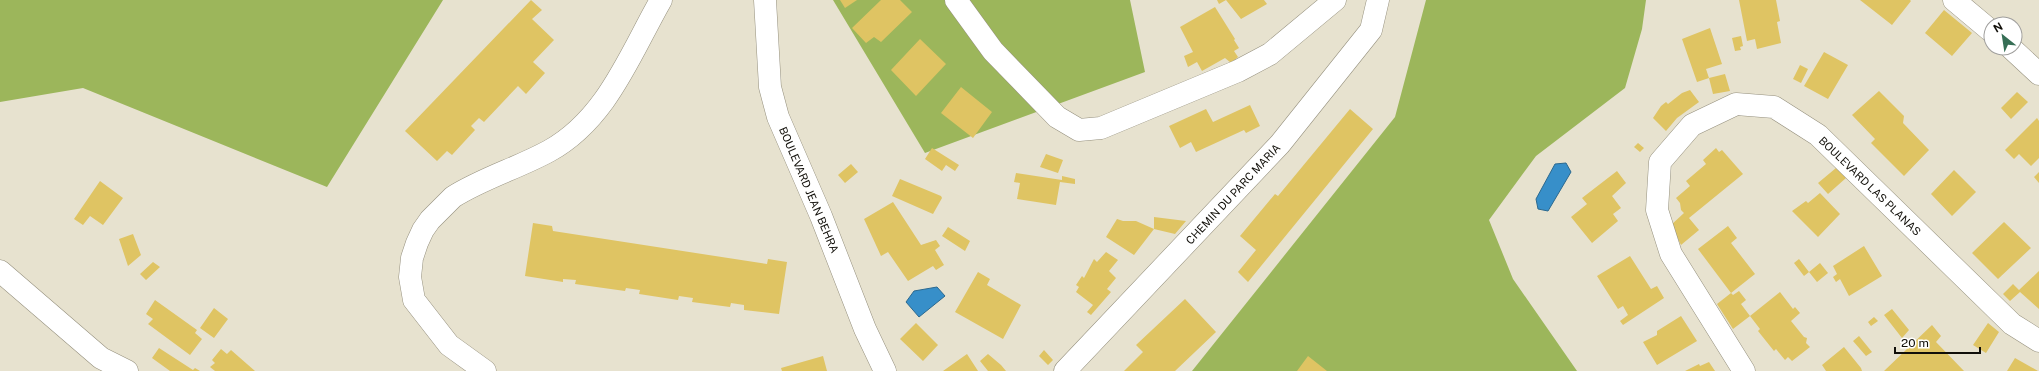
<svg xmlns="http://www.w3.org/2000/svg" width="2039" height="371" font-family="'Public Sans',sans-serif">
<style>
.forest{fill:#9cb65b}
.water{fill:#378fc9;stroke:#2c698f}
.building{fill:#dfc463}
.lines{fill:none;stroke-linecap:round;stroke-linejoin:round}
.street-casing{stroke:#95907e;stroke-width:23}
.street{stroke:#fff;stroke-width:22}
.labels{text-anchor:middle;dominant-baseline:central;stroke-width:3;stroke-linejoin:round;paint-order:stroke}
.street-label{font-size:11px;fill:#110f09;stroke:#fff}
</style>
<rect width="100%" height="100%" fill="#e7e2cf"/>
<path class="forest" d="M0 0H443L327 187 83 88 0 102Z
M833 0H1130L1145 72 925 153Z
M1426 0H1646L1642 29 1625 88 1536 156 1489 220 1513 279 1577 371H1192L1395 117Z"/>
<path class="water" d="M1566 163 1571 172 1548 211 1538 209 1536 199 1555 164Z
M937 287 945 296 919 317 906 302 914 291Z"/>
<path class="building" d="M531 0 542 10 532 19 554 40 533 62 545 73 526 94 518 86 484 122 479 118 471 126 475 130 452 155 447 151 437 161 405 131Z
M840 0H857L845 8Z
M881 0H900L912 12 881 42 874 37 866 43 852 28Z
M1217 0H1264L1267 4 1241 19 1226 0 1219 4Z
M1739 0H1776L1780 21 1777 22 1781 43 1757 49 1755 39 1747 41Z
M1860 0H1910L1911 1 1892 25Z
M1215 7 1235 39 1234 40 1239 48 1234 51 1238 57 1231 63 1225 58 1202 71 1197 62 1188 67 1184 56 1193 52 1180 27Z
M1944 10 1972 33 1952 56 1925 33Z
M1710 28 1722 64 1706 69 1709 78 1697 82 1682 39Z
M1741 36 1743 46 1740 47 1741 50 1735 51 1732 38Z
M920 39 946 64 916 96 891 70Z
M1824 52 1848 65 1828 99 1804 86Z
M1800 65 1808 69 1801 83 1793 79Z
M1725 74 1730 91 1713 94 1709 78Z
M961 87 992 112 973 138 941 113Z
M1690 90 1699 102 1677 118 1666 131 1653 118 1661 106 1666 102 1668 104 1682 93Z
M1879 91 1904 116 1903 123 1929 150 1904 176 1871 143 1875 139 1852 115Z
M2017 92 2028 102 2011 119 2001 108Z
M1250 105 1260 126 1246 133 1244 130 1196 152 1191 142 1180 148 1169 126 1206 109 1213 122Z
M1350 109 1373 129 1248 282 1238 272 1256 250 1240 236 1275 194 1278 196Z
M2037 118 2039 121V158L2031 166 2019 154 2014 159 2005 150Z
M1638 143 1644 148 1640 152 1634 147Z
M932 148 959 165 955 171 946 165 942 171 925 159Z
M1716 148 1719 152 1722 150 1743 174 1689 218 1699 230 1681 245 1671 225 1684 213 1681 210 1680 203 1676 198 1690 186 1686 181 1706 164 1703 160Z
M1046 154 1063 160 1058 173 1040 167Z
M851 164 858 172 845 183 838 175Z
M1836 168 1846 178 1828 194 1818 183Z
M1954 170 1976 192 1952 216 1931 194Z
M1617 171 1626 183 1612 196 1621 208 1613 214 1618 221 1592 243 1571 217 1587 204 1582 198Z
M2039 172V183L2034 177Z
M1016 173 1062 180V176L1075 179V184L1060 182 1056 205 1017 199 1020 183 1014 182Z
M900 179 941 196 942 198 933 214 892 196Z
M100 181 123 198 103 225 90 216 83 225 74 219Z
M1820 193 1840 214 1818 237 1792 211 1806 201 1808 203Z
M893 202 921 245 936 240 940 246 935 250 944 265 936 270 933 266 908 281 888 252 881 256 864 219Z
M1154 217 1186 221 1175 234 1154 229Z
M1117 219 1123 221H1136L1154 229 1134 255 1106 237Z
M2004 222 2031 248 1998 279 1972 253Z
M533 223 552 226 553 231 767 264 768 259 787 262 779 314 744 310V305L731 303 730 307 692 302 693 298 679 296 678 300 639 294 640 290 626 288 625 291 575 284 576 280 563 279V282L525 276Z
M1728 226 1737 238 1731 243 1755 274 1731 293 1698 249Z
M948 227 970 241 965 251 942 236Z
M133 234 141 255 128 266 119 239Z
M1864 246 1882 276 1849 296 1840 279 1836 282 1833 277 1837 274 1833 266Z
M1106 252 1118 260 1109 271 1116 278 1107 289 1111 292 1091 315 1087 312 1093 305 1076 292 1079 287 1076 285 1082 276 1084 278 1094 259 1097 262Z
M1630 256 1651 289 1657 286 1664 298 1623 325 1620 321 1628 315 1623 306 1618 309 1597 276Z
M1799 259 1809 272 1804 276 1794 263Z
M153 262 160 267 146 280 140 274Z
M1820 263 1828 273 1817 282 1809 272Z
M2039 271V309L2020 292 2010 301 2003 294 2013 284 2019 290Z
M978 272 990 279 987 285 1021 305 1003 339 955 312Z
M1739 291 1746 300 1741 304 1750 316 1733 329 1717 304 1731 293 1733 295Z
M1780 292 1793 309 1795 307 1800 313 1791 321 1804 337 1807 338 1806 343 1810 347 1792 361 1788 357 1785 360 1776 349 1774 351 1758 331 1760 329 1750 316Z
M1185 299 1216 332 1175 371H1124L1143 352 1136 345Z
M155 300 197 330 195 333 202 339 190 355 148 324 153 319 146 314Z
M214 308 228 319 214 338 200 328Z
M1892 309 1909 330 1902 338 1884 315Z
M1681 316 1697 341 1657 365 1643 342 1657 335V331Z
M1874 317 1878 321 1871 326 1868 322Z
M916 323 938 345 923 361 900 339Z
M1988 323 1999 332 1986 353 1973 345Z
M1932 325 1941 336 1936 342 1964 371H1884Z
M1859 336 1872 352 1866 356 1853 341Z
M1844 347 1861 368 1862 371H1826L1822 365Z
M159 348 193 370 195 368 200 371H170L152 358Z
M221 349 227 354 231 350 255 371H215L210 367 215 363 212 360Z
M1044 350 1053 360 1048 365 1039 356Z
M967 354 978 371H943Z
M988 354 1001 365 1006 371H988L980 361Z
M823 356 827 371H782L781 368Z
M1308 356 1327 371H1297Z
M2015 358 2038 371H2007Z
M1709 362 1715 371H1685L1699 364 1700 366Z"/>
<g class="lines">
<g class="street-casing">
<path id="street" d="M765 0 770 87 778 117 821 216 865 329 885 371
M956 0 993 51 1057 117 1079 130 1101 128 1238 71 1270 54 1335 0
M1954 0 1991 31
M2011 48 2039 74
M0 271 101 358 127 371
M485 371 449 345 414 300 410 277 412 258 417 243 423 230 430 220 453 197C483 178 518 168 549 151 607 119 630 54 661 0
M1065 371 1280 144 1371 30 1378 0
M1744 371 1671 254 1657 210 1660 162 1692 125 1736 104 1774 107 1818 135 2012 324 2039 341"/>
</g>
<use href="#street" class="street"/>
</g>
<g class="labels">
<g class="street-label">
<text transform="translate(1870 186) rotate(44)">BOULEVARD LAS PLANAS</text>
<text transform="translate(809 190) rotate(67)">BOULEVARD JEAN BEHRA</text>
<text transform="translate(1233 194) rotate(-47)">CHEMIN DU PARC MARIA</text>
</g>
</g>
<g transform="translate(2003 36) rotate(330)"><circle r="19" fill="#ffffff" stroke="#a09f9d"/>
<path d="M0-3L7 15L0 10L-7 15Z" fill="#366e55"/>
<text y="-6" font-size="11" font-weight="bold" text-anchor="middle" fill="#110f09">N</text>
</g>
<path d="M1895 347v6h85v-6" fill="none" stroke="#110f09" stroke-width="2"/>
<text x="1901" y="347" font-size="12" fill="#110f09" stroke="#ffffff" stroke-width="3" paint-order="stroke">20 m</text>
</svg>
